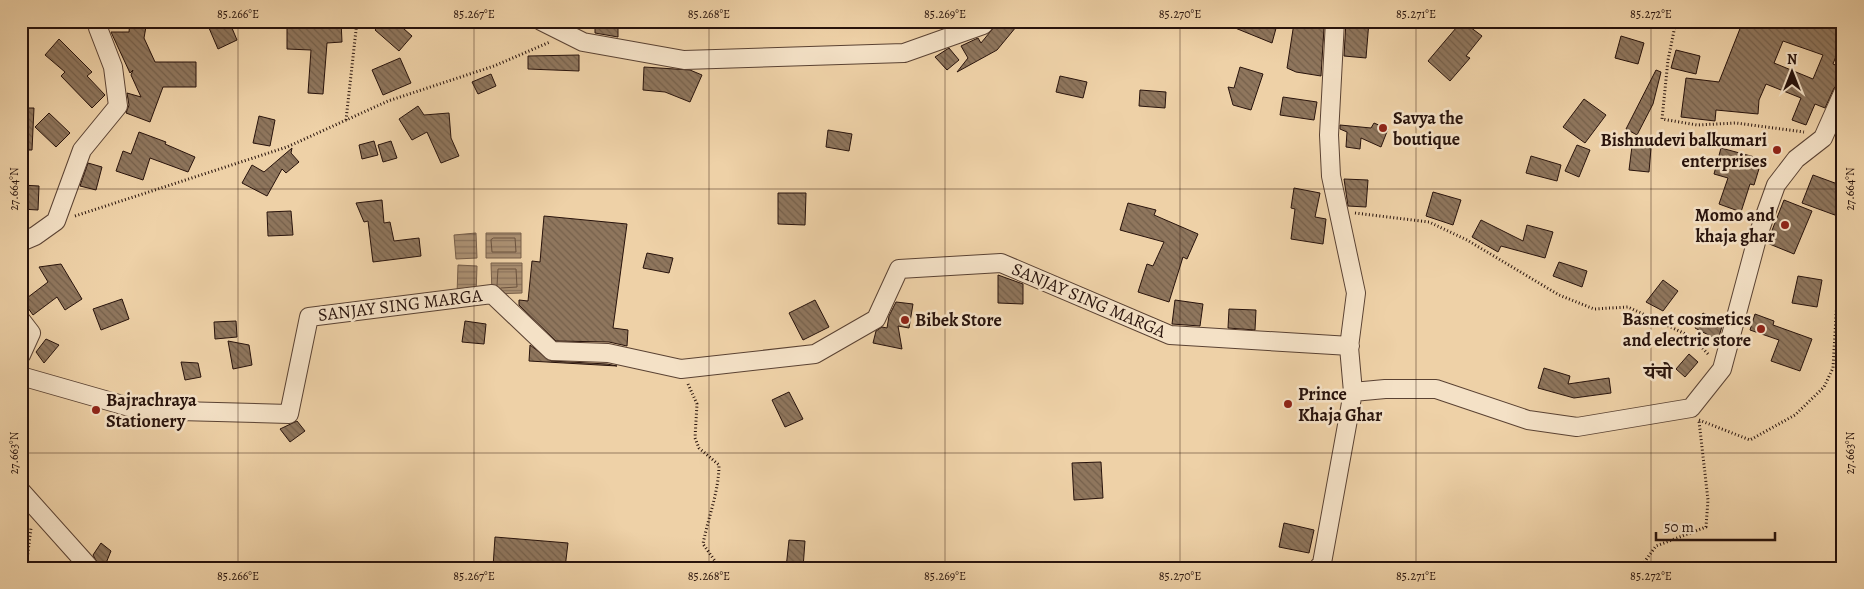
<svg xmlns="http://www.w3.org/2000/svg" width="1864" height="589" font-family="Alegreya,'Noto Serif Devanagari',serif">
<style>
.water{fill:url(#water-rules);stroke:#775e49}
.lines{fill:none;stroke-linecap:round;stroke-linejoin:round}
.shore{stroke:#6a523f;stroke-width:1}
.building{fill:url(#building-back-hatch);stroke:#28130c;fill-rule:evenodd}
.minor-casing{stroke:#5a4233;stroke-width:20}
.path{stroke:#28130c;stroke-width:3;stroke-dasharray:1 2.5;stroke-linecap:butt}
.minor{stroke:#f4e1c6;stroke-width:18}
.ticks{fill:none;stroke:#28130c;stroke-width:1;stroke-opacity:0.45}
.poi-dot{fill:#8f2418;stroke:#f4e1c6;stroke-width:2}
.labels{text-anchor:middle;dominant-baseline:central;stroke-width:5;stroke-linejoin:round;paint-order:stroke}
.poi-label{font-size:18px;font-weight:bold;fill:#28130c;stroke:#f4e1c6;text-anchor:start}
.street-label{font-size:18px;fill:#28130c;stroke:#f4e1c6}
.neighbourhood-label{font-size:19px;font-weight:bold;fill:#28130c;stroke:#f4e1c6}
.neatline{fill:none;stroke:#28130c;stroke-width:2}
.ticks-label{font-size:12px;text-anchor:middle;fill:#28130c}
</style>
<defs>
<pattern id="water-rules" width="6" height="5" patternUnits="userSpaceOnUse" patternTransform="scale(1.25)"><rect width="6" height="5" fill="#ab9072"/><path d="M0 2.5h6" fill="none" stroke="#8b745c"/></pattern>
<pattern id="building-back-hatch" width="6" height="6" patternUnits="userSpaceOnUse" patternTransform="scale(1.25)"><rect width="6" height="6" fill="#8f765d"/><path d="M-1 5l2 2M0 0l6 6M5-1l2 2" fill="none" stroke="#75604b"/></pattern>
</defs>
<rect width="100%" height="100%" fill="#eed1a7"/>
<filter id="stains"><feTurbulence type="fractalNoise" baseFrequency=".004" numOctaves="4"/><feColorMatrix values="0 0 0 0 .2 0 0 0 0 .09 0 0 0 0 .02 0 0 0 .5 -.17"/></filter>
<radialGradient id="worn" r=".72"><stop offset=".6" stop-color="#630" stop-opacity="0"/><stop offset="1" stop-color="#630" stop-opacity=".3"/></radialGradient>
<path class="water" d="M476 233 477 258 456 259 454 235Z
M486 233H521V258H486Z
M491 263H522V293L492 294Z
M458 265 477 266 476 295H457Z"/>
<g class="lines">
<path class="shore" d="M494 238H515L516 252H492L491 240Z
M497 286 498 269H516L517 287 501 288"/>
</g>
<path class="building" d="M130 21H147L144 38 155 62H196V87H163L150 122 126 113 129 105 127 93 141 97 131 75 133 70 130 73 111 32H129Z
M206 21H229L237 40 218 49Z
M287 21H341L342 42 327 43 323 94 308 93 311 50 287 49Z
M383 21H395L412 36 399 51 375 30Z
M999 21H1021L997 50 957 72 968 58 961 46 978 38 981 43Z
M1218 21H1278L1272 43Z
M1346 21H1369L1366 58 1344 56Z
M1462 21 1482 36 1466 56 1470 58 1450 81 1428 61Z
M1743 21H1803L1823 28 1825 21H1843V38L1833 64 1843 68V82L1834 88 1825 108 1815 104 1806 125 1792 120 1801 98 1766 84 1759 100 1758 114 1716 110 1715 121 1681 117 1686 78 1719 82ZM1783 41 1823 55 1813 79 1774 63Z
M1294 23 1324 28 1321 76 1296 72 1287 68Z
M618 24V37L595 33V25Z
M1621 36 1644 43 1638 64 1615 58Z
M59 39 92 72 87 76 105 95 92 108 61 76 65 72 45 55Z
M949 48 959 60 947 70 935 57Z
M1676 50 1700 56 1696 74 1671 68Z
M579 55V71L528 69V56Z
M400 58 411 83 383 95 372 70Z
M644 67 690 70 702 75 690 102 665 92 643 90Z
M1240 67 1263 74 1251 110 1233 105 1228 87 1234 88Z
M1656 70 1661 72 1653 104 1637 135 1626 129Z
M491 74 496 86 478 94 472 82Z
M1060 76 1087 82 1083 98 1056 92Z
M1140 90 1166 92 1165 108 1139 106Z
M1283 97 1317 102 1314 120 1280 115Z
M1584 99 1606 115 1585 143 1563 127Z
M418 106 424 115 449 113 451 138 459 156 441 163 427 132 412 140 399 119Z
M22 108H34L32 150H21Z
M49 113 70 133 56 147 35 127Z
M259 116 275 120 270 146 253 143Z
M1374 123 1388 129 1381 147 1361 138 1360 149 1346 147 1347 132 1340 129V125L1371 128Z
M828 130 852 134 849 151 826 147Z
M139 132 166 142 165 144 195 157 188 172 150 158 143 180 116 171 123 151 131 154Z
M374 141 378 155 362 159 359 145Z
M391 141 397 158 383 162 378 145Z
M1577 145 1590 150 1579 177 1565 171Z
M1632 146 1651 148 1649 172 1629 170Z
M292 148 291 153 299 162 286 173 282 169 267 196 242 183 252 165 264 172Z
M1721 148 1762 159 1754 185 1750 184 1741 212 1719 204 1728 178 1714 174Z
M1531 156 1561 165 1557 181 1526 173Z
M88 163 102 167 96 190 80 186Z
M1813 175 1843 186V218L1802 203Z
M1344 179 1368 180 1366 207 1348 206Z
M21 185 39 186 38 210 21 209Z
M1294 188 1320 193 1315 217 1326 219 1323 244 1291 239 1295 209 1291 208Z
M1433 192 1461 200 1453 225 1426 216Z
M778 193H806L805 225 778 224Z
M382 200 384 223 390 222 394 241 419 238 421 256 373 262 368 221 364 222 356 203Z
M1784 200 1812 211 1794 254 1767 243Z
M1128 203 1156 210 1154 215 1198 234 1187 259 1183 257 1169 302 1138 292 1147 264 1153 266 1164 242 1120 230Z
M291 211 293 235 268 236 267 212Z
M544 216 627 224 613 328 628 330 627 346 609 342 556 341 519 305V300L528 301 532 261 540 262Z
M1481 220 1523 241 1527 225 1553 232 1545 258 1501 246 1498 252 1472 237Z
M647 253 673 258 669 273 643 268Z
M1559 262 1587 271 1582 287 1553 276Z
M61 264 82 299 65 310 57 297 33 315 23 301 48 282 39 267Z
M998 275 1023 284V304L998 303Z
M1798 276 1822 280 1817 307 1792 303Z
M1663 280 1678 291 1663 311 1646 302Z
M122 299 129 319 101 330 93 309Z
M815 300 829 327 803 340 789 313Z
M1175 300 1203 304 1200 326 1172 324Z
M896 302 913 304 909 328 898 326 902 349 873 343 876 331 882 327 887 328 889 316Z
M1229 309 1256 310 1255 330 1228 328Z
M1703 313 1723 323 1718 340 1695 328Z
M1755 314 1774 321 1773 325 1812 339 1800 371 1771 361 1779 340 1750 330Z
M236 321 237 337 215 339 214 322Z
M465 321 486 324 484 344 462 342Z
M46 339 59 345 44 363 36 352Z
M228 341 249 345 252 365 233 369Z
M530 345 551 361 607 364 617 366 529 361Z
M1689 354 1698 362 1685 377 1676 369Z
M181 362 198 363 201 377 185 380Z
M1544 368 1570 376 1568 384 1609 378 1611 393 1574 398 1538 388Z
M789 392 803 419 785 427 772 400Z
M297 421 305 431 290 442 280 429Z
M1101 462 1103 498 1074 500 1072 463Z
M1284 523 1314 530 1309 553 1279 547Z
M495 537 568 543 565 568 493 567Z
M789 540 805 541 803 568H786Z
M101 543 111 551 104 568H100L93 555Z"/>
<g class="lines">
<g class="minor-casing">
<path id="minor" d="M541 21 583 42 684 60 904 53 983 25 986 21
M1335 21 1329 135 1331 176 1356 293 1349 347 1353 392
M21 242 35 236 56 221 82 150 118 106 113 67 98 28 101 21
M21 320 31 333 21 355
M21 376 140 410 289 414 309 317 492 294 552 351 608 353 681 369 815 354 876 319 899 269 1001 263 1170 335 1350 346
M21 491 90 568
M1318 568 1322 563 1353 392 1385 389H1436L1528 420 1577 427 1691 408 1722 369 1758 235 1776 185 1796 159 1823 138 1843 93"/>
</g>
<path class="path" d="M1676 21 1668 60 1662 119 1697 125 1736 123 1804 132
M1449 23 1450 21
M588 26 599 21
M346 120 357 21
M1355 213 1429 222 1467 240 1559 295 1594 309 1628 307 1692 337 1709 355
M75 216 287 147 388 101 494 66 550 42
M688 384 697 404 695 438 699 448 719 465C719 491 708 518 703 544L720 568
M1699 420 1750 440 1795 415 1824 387 1833 368 1837 299 1843 252
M26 568 31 528
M1640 568 1656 546 1706 527 1708 500 1699 421"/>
<use href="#minor" class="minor"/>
</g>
<path class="ticks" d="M238 21V568M474 21V568M709 21V568M945 21V568M1180 21V568M1416 21V568M1651 21V568M21 189H1843M21 453H1843"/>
<g class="poi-dot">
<circle cx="1383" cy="128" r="5"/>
<circle cx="1777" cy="150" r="5"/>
<circle cx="1785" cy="225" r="5"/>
<circle cx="905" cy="320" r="5"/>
<circle cx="1761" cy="329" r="5"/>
<circle cx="1288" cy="404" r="5"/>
<circle cx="96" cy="410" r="5"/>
</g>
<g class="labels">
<g class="poi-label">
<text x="1393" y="118">Savya the<tspan x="1393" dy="21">boutique</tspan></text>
<text x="1767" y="140" text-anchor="end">Bishnudevi balkumari<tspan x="1767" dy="21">enterprises</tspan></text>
<text x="1775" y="215" text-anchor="end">Momo and<tspan x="1775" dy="21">khaja ghar</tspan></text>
<text x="1751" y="319" text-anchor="end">Basnet cosmetics<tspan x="1751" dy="21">and electric store</tspan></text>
<text x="915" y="320">Bibek Store</text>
<text x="1298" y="394">Prince<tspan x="1298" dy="21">Khaja Ghar</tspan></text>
<text x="106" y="400">Bajrachraya<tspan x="106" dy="21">Stationery</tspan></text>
</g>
<g class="street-label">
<text transform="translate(1089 300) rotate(23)">SANJAY SING MARGA</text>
<text transform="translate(400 305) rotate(-7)">SANJAY SING MARGA</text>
</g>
<g class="neighbourhood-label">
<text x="1658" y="373">यंचो</text>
</g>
</g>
<rect width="1864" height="589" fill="none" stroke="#eed1a7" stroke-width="55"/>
<g transform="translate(1792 72)" stroke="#f4e1c6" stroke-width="4" paint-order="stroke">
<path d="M0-4L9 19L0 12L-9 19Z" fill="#28130c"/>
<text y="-8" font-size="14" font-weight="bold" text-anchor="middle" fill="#28130c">N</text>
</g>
<path d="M1656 532v8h119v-8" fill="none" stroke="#28130c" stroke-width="2.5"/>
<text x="1664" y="532" font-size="15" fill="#28130c" stroke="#f4e1c6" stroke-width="4" paint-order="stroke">50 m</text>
<rect x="28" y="28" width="1808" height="534" class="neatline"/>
<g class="ticks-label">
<text x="238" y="18">85.266°E</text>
<text x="474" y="18">85.267°E</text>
<text x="709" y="18">85.268°E</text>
<text x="945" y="18">85.269°E</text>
<text x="1180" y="18">85.270°E</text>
<text x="1416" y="18">85.271°E</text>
<text x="1651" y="18">85.272°E</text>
<text transform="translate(14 189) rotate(-90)" y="4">27.664°N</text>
<text transform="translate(1850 189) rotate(-90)" y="4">27.664°N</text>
<text transform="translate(14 453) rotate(-90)" y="4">27.663°N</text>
<text transform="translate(1850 453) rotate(-90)" y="4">27.663°N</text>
<text x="238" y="580">85.266°E</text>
<text x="474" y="580">85.267°E</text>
<text x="709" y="580">85.268°E</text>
<text x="945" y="580">85.269°E</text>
<text x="1180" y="580">85.270°E</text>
<text x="1416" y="580">85.271°E</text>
<text x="1651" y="580">85.272°E</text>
</g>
<rect width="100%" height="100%" filter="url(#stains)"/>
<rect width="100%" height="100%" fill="url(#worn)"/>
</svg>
